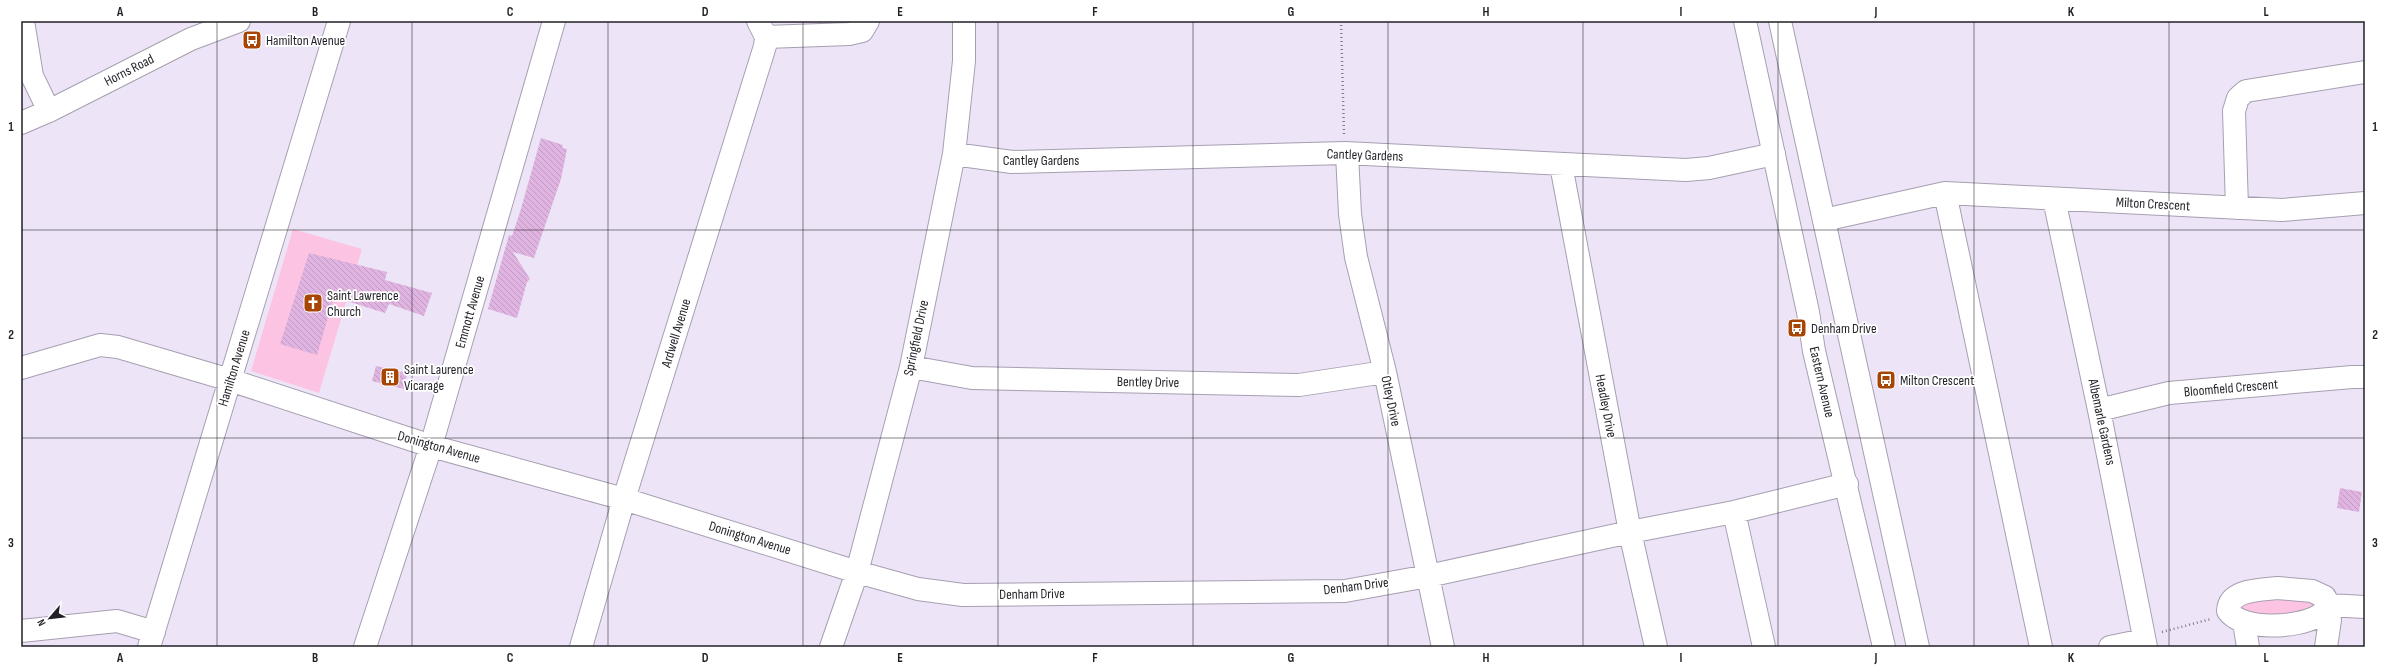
<svg xmlns="http://www.w3.org/2000/svg" width="2386" height="668" font-family="'Sofia Sans Condensed',sans-serif">
<style>
.grass{fill:#fcc4e2}
.building{fill:url(#building-back-hatch)}
.lines{fill:none;stroke-linecap:round;stroke-linejoin:round}
.minor-casing{stroke:#a79fb1;stroke-width:24}
.highway-casing{stroke:#a79fb1;stroke-width:24}
.path{stroke:#807b87;stroke-width:2.5;stroke-dasharray:1 3;stroke-linecap:butt}
.minor{stroke:#fff;stroke-width:22}
.highway{stroke:#fff;stroke-width:22}
.grid{fill:none;stroke:#221f26;stroke-width:1;stroke-opacity:0.55}
.labels{text-anchor:middle;dominant-baseline:central;stroke-width:3.5;stroke-linejoin:round;paint-order:stroke}
.poi-label{font-size:14px;fill:#221f26;stroke:#fff;text-anchor:start}
.street-label{font-size:14px;fill:#221f26;stroke:#fff}
.neatline{fill:none;stroke:#221f26;stroke-width:1.5}
.grid-label{font-size:13px;text-anchor:middle;font-weight:bold;fill:#221f26}
</style>
<defs>
<pattern id="building-back-hatch" width="6" height="6" patternUnits="userSpaceOnUse"><rect width="6" height="6" fill="#e0b4e1"/><path d="M-1 5l2 2M0 0l6 6M5-1l2 2" fill="none" stroke="#c09ac1"/></pattern>
</defs>
<rect width="100%" height="100%" fill="#ede5f7"/>
<path class="grass" d="M293 229 362 249 319 393 251 371Z
M2259 595 2318 603 2301 616 2241 613 2238 605Z"/>
<path class="building" d="M541 138 563 145 562 148 567 149 561 179 534 258 513 252 530 279 527 282 517 318 488 309 509 235 512 236 520 212Z
M309 253 387 272 385 280 432 293 424 316 389 304 385 313 334 297 317 355 280 344Z
M376 366 407 373 404 389 372 381Z
M2340 488 2362 492 2359 512 2337 508Z"/>
<g class="lines">
<g class="minor-casing">
<path id="minor" d="M23 21 32 76 49 111
M766 37 849 34 862 31 868 21
M21 123 49 111 191 39 239 21
M954 154 1012 162 1345 153 1686 170 1709 168 1774 154
M1347 154 1350 214 1356 257 1385 372 1443 647
M1561 165 1630 532 1656 647
M1945 193 2041 647
M2054 199 2099 410 2146 647
M2237 208 2234 111 2238 98 2246 91 2365 72
M1824 220 1945 193 2282 210 2365 203
M911 367 972 378 1299 385 1385 372
M21 368 100 345 118 347 230 380 431 446 624 499 857 572 918 589 963 595 1345 591 1428 576 1630 532 1734 512 1847 484
M2099 410 2169 393 2352 377H2365
M1734 512 1764 647
M2278 588 2312 591 2325 597 2328 605C2325 609 2322 614 2318 616 2297 628 2243 631 2228 611 2229 589 2261 590 2278 588Z
M2328 605 2365 607
M2323 612 2330 620 2326 647
M2244 622 2248 647
M21 631 117 621 154 632
M149 647 339 21
M365 647 431 446 554 21
M581 647 624 499 765 46 766 37 758 21
M831 647 857 572 911 367 954 154 964 61V21
M2110 647 2144 640"/>
</g>
<g class="highway-casing">
<path id="highway" d="M1745 21 1808 312 1814 351 1884 647
M1780 21 1918 647"/>
</g>
<path class="path" d="M1341 21 1344 134
M2162 632 2211 619"/>
<use href="#minor" class="minor"/>
<use href="#highway" class="highway"/>
</g>
<path class="grid" d="M217 21V647M412 21V647M608 21V647M803 21V647M998 21V647M1193 21V647M1388 21V647M1583 21V647M1778 21V647M1974 21V647M2169 21V647M21 230H2365M21 438H2365"/>
<defs>
<g id="bus-square" transform="scale(1)"><rect x="-9" y="-9" width="18" height="18" rx="4" fill="#a74504" stroke="#fff"/><path d="M-5-6H5V4H4V6H2V4H-2V6H-4V4H-5ZM-3.5-4V0h7V-4ZM-3.5 1.2v1.5H-2V1.2ZM2 1.2v1.5H3.5V1.2Z" fill="#fff"/></g>
<g id="church-square" transform="scale(1)"><rect x="-9" y="-9" width="18" height="18" rx="4" fill="#a74504" stroke="#fff"/><path d="M-1.2-6h2.4v3.5h3.3v2.4h-3.3V6h-2.4V-.1h-3.3v-2.4h3.3Z" fill="#fff"/></g>
<g id="building-square" transform="scale(1)"><rect x="-9" y="-9" width="18" height="18" rx="4" fill="#a74504" stroke="#fff"/><path d="M-4-6H4V6H1V3H-1V6H-4ZM-2.5-4.3h1.7v1.8h-1.7ZM.8-4.3h1.7v1.8H.8ZM-2.5-1h1.7V.8h-1.7ZM.8-1h1.7V.8H.8Z" fill="#fff"/></g>
</defs>
<g fill-rule="evenodd">
<use href="#bus-square" x="252" y="40"/>
<use href="#church-square" x="313" y="303"/>
<use href="#bus-square" x="1797" y="328"/>
<use href="#building-square" x="390" y="377"/>
<use href="#bus-square" x="1886" y="380"/>
</g>
<g class="labels">
<g class="poi-label">
<text x="266" y="40">Hamilton Avenue</text>
<text x="327" y="295">Saint Lawrence<tspan x="327" dy="16">Church</tspan></text>
<text x="1811" y="328">Denham Drive</text>
<text x="404" y="369">Saint Laurence<tspan x="404" dy="16">Vicarage</tspan></text>
<text x="1900" y="380">Milton Crescent</text>
</g>
<g class="street-label">
<text transform="translate(129 70) rotate(-27)">Horns Road</text>
<text transform="translate(1365 155) rotate(2)">Cantley Gardens</text>
<text x="1041" y="160">Cantley Gardens</text>
<text transform="translate(2153 204) rotate(3)">Milton Crescent</text>
<text transform="translate(470 312) rotate(-74)">Emmott Avenue</text>
<text transform="translate(676 333) rotate(-73)">Ardwell Avenue</text>
<text transform="translate(916 338) rotate(-78)">Springfield Drive</text>
<text transform="translate(234 368) rotate(-73)">Hamilton Avenue</text>
<text transform="translate(1148 382) rotate(1)">Bentley Drive</text>
<text transform="translate(1822 382) rotate(77)">Eastern Avenue</text>
<text transform="translate(2231 388) rotate(-5)">Bloomfield Crescent</text>
<text transform="translate(1391 401) rotate(78)">Otley Drive</text>
<text transform="translate(1606 406) rotate(79)">Headley Drive</text>
<text transform="translate(2102 422) rotate(78)">Albemarle Gardens</text>
<text transform="translate(439 447) rotate(16)">Donington Avenue</text>
<text transform="translate(750 538) rotate(17)">Donington Avenue</text>
<text transform="translate(1356 586) rotate(-7)">Denham Drive</text>
<text transform="translate(1032 594) rotate(-1)">Denham Drive</text>
</g>
</g>
<rect width="2386" height="668" fill="none" stroke="#ffffff" stroke-width="44"/>
<g transform="translate(50 618) rotate(242)" stroke="#ffffff" stroke-width="3" paint-order="stroke">
<path d="M0-3L7 15L0 10L-7 15Z" fill="#221f26"/>
<text y="-6" font-size="11" font-weight="bold" text-anchor="middle" fill="#221f26">N</text>
</g>
<rect x="22" y="22" width="2342" height="624" class="neatline"/>
<g class="grid-label">
<text x="120" y="16">A</text>
<text x="315" y="16">B</text>
<text x="510" y="16">C</text>
<text x="705" y="16">D</text>
<text x="900" y="16">E</text>
<text x="1095" y="16">F</text>
<text x="1291" y="16">G</text>
<text x="1486" y="16">H</text>
<text x="1681" y="16">I</text>
<text x="1876" y="16">J</text>
<text x="2071" y="16">K</text>
<text x="2266" y="16">L</text>
<text x="11" y="131">1</text>
<text x="2375" y="131">1</text>
<text x="11" y="339">2</text>
<text x="2375" y="339">2</text>
<text x="11" y="547">3</text>
<text x="2375" y="547">3</text>
<text x="120" y="662">A</text>
<text x="315" y="662">B</text>
<text x="510" y="662">C</text>
<text x="705" y="662">D</text>
<text x="900" y="662">E</text>
<text x="1095" y="662">F</text>
<text x="1291" y="662">G</text>
<text x="1486" y="662">H</text>
<text x="1681" y="662">I</text>
<text x="1876" y="662">J</text>
<text x="2071" y="662">K</text>
<text x="2266" y="662">L</text>
</g>
</svg>
